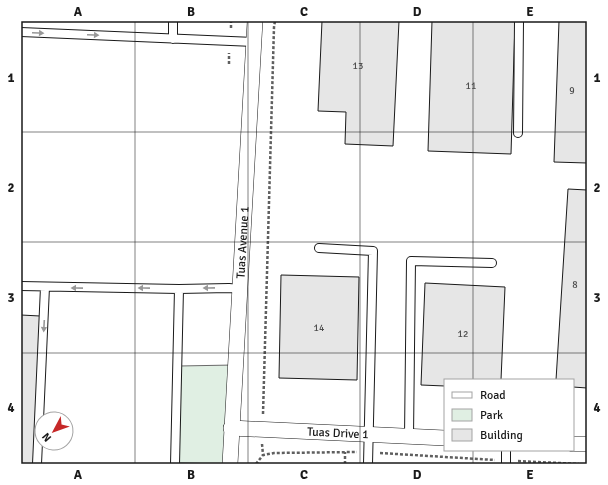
<svg xmlns="http://www.w3.org/2000/svg" width="608" height="485" font-family="Signika,sans-serif">
<style>
.green{fill:#e0efe3;stroke:#6a6a6a}
.building{fill:#e6e6e6;stroke:#1a1a1a}
.lines{fill:none;stroke-linecap:round;stroke-linejoin:round}
.lane-casing{stroke:#1a1a1a;stroke-width:10}
.street-casing{stroke:#1a1a1a;stroke-width:16}
.path{stroke:#5f5f5f;stroke-width:2.5;stroke-dasharray:3 2;stroke-linecap:butt}
.lane{stroke:#fff;stroke-width:8}
.street{stroke:#fff;stroke-width:15}
.oneway{fill:#989898}
.grid{fill:none;stroke:#1a1a1a;stroke-width:1;stroke-opacity:0.55}
.labels{text-anchor:middle;dominant-baseline:central;stroke-width:3;stroke-linejoin:round;paint-order:stroke}
.number-label{font-size:10px;fill:#4d4d4d}
.street-label{font-size:12px;fill:#1a1a1a;stroke:#fff}
.neatline{fill:none;stroke:#1a1a1a;stroke-width:1.5}
.grid-label{font-size:13px;text-anchor:middle;font-weight:bold;fill:#1a1a1a}
</style>
<rect width="100%" height="100%" fill="#fff"/>
<path class="green" d="M234 365 228 464 177 463 179 366Z"/>
<path class="building" d="M322 21H399L393 146 345 144 346 112 318 111Z
M432 21H515L511 154 428 151Z
M559 21H587V163L554 162Z
M568 189 587 190V388L573 387V380H556Z
M281 275 359 277 357 380 279 378Z
M425 283 505 287 501 380H445V386L421 385Z
M21 315 40 316 34 464H21Z"/>
<g class="lines">
<g class="lane-casing">
<path id="lane" d="M21 32 254 42
M173 39V21
M518 133 519 21
M319 248 373 251 368 464
M21 286 179 289 229 288 240 289
M409 436 411 261 492 263
M37 464 45 287
M175 464 179 289
M506 464V450"/>
</g>
<g class="street-casing">
<g id="street">
<path id="s1" d="M231 428 445 438"/>
<path d="M573 444H587"/>
<path id="s2" d="M230 464 255 21"/>
</g>
</g>
<path class="path" d="M231 28V21
M229 64V53
M263 414 274 27 275 21
M262 444 263 455 274 453 357 452
M380 453 495 460
M518 461 579 464
M256 464 263 455
M345 464V452"/>
<use href="#lane" class="lane"/>
<use href="#street" class="street"/>
</g>
<defs><path id="oneway-solid" d="M-6-.8H1V-3.2L6.5 0L1 3.2V.8H-6Z"/></defs>
<g class="oneway">
<use href="#oneway-solid" transform="translate(38 33) rotate(3)"/>
<use href="#oneway-solid" transform="translate(93 35) rotate(3)"/>
<use href="#oneway-solid" transform="translate(77 288) rotate(-179)"/>
<use href="#oneway-solid" transform="translate(144 288) rotate(-179)"/>
<use href="#oneway-solid" transform="translate(209 288) rotate(179)"/>
<use href="#oneway-solid" transform="translate(44 326) rotate(93)"/>
</g>
<path class="grid" d="M135 21V464M248 21V464M360 21V464M473 21V380M21 132H587M21 242H587M21 353H587M473 450V464"/>
<g class="labels">
<g class="number-label">
<text x="358" y="66">13</text>
<text x="471" y="86">11</text>
<text x="572" y="91">9</text>
<text x="575" y="285">8</text>
<text x="319" y="328">14</text>
<text x="463" y="334">12</text>
</g>
<g class="street-label">
<text stroke="none"><textPath href="#s2" startOffset="222">Tuas Avenue 1</textPath></text>
<text stroke="none"><textPath href="#s1" startOffset="107">Tuas Drive 1</textPath></text>
</g>
</g>
<rect width="608" height="485" fill="none" stroke="#ffffff" stroke-width="44"/>
<rect x="444" y="379" width="130" height="72" fill="#ffffff" stroke="#a3a3a3"/>
<rect x="452" y="392" width="20" height="6" fill="#ffffff" stroke="#a3a3a3"/>
<text x="480" y="399" font-size="12" fill="#1a1a1a">Road</text>
<rect x="452" y="409" width="20" height="12" fill="#e0efe3" stroke="#a3a3a3"/>
<text x="480" y="419" font-size="12" fill="#1a1a1a">Park</text>
<rect x="452" y="429" width="20" height="12" fill="#e6e6e6" stroke="#a3a3a3"/>
<text x="480" y="439" font-size="12" fill="#1a1a1a">Building</text>
<g transform="translate(54 431) rotate(229)"><circle r="19" fill="#ffffff" stroke="#a3a3a3"/>
<path d="M0-3L7 15L0 10L-7 15Z" fill="#c62828"/>
<text y="-6" font-size="11" font-weight="bold" text-anchor="middle" fill="#1a1a1a">N</text>
</g>
<rect x="22" y="22" width="564" height="441" class="neatline"/>
<g class="grid-label">
<text x="78" y="16">A</text>
<text x="191" y="16">B</text>
<text x="304" y="16">C</text>
<text x="417" y="16">D</text>
<text x="530" y="16">E</text>
<text x="11" y="82">1</text>
<text x="597" y="82">1</text>
<text x="11" y="192">2</text>
<text x="597" y="192">2</text>
<text x="11" y="302">3</text>
<text x="597" y="302">3</text>
<text x="11" y="412">4</text>
<text x="597" y="412">4</text>
<text x="78" y="479">A</text>
<text x="191" y="479">B</text>
<text x="304" y="479">C</text>
<text x="417" y="479">D</text>
<text x="530" y="479">E</text>
</g>
</svg>
